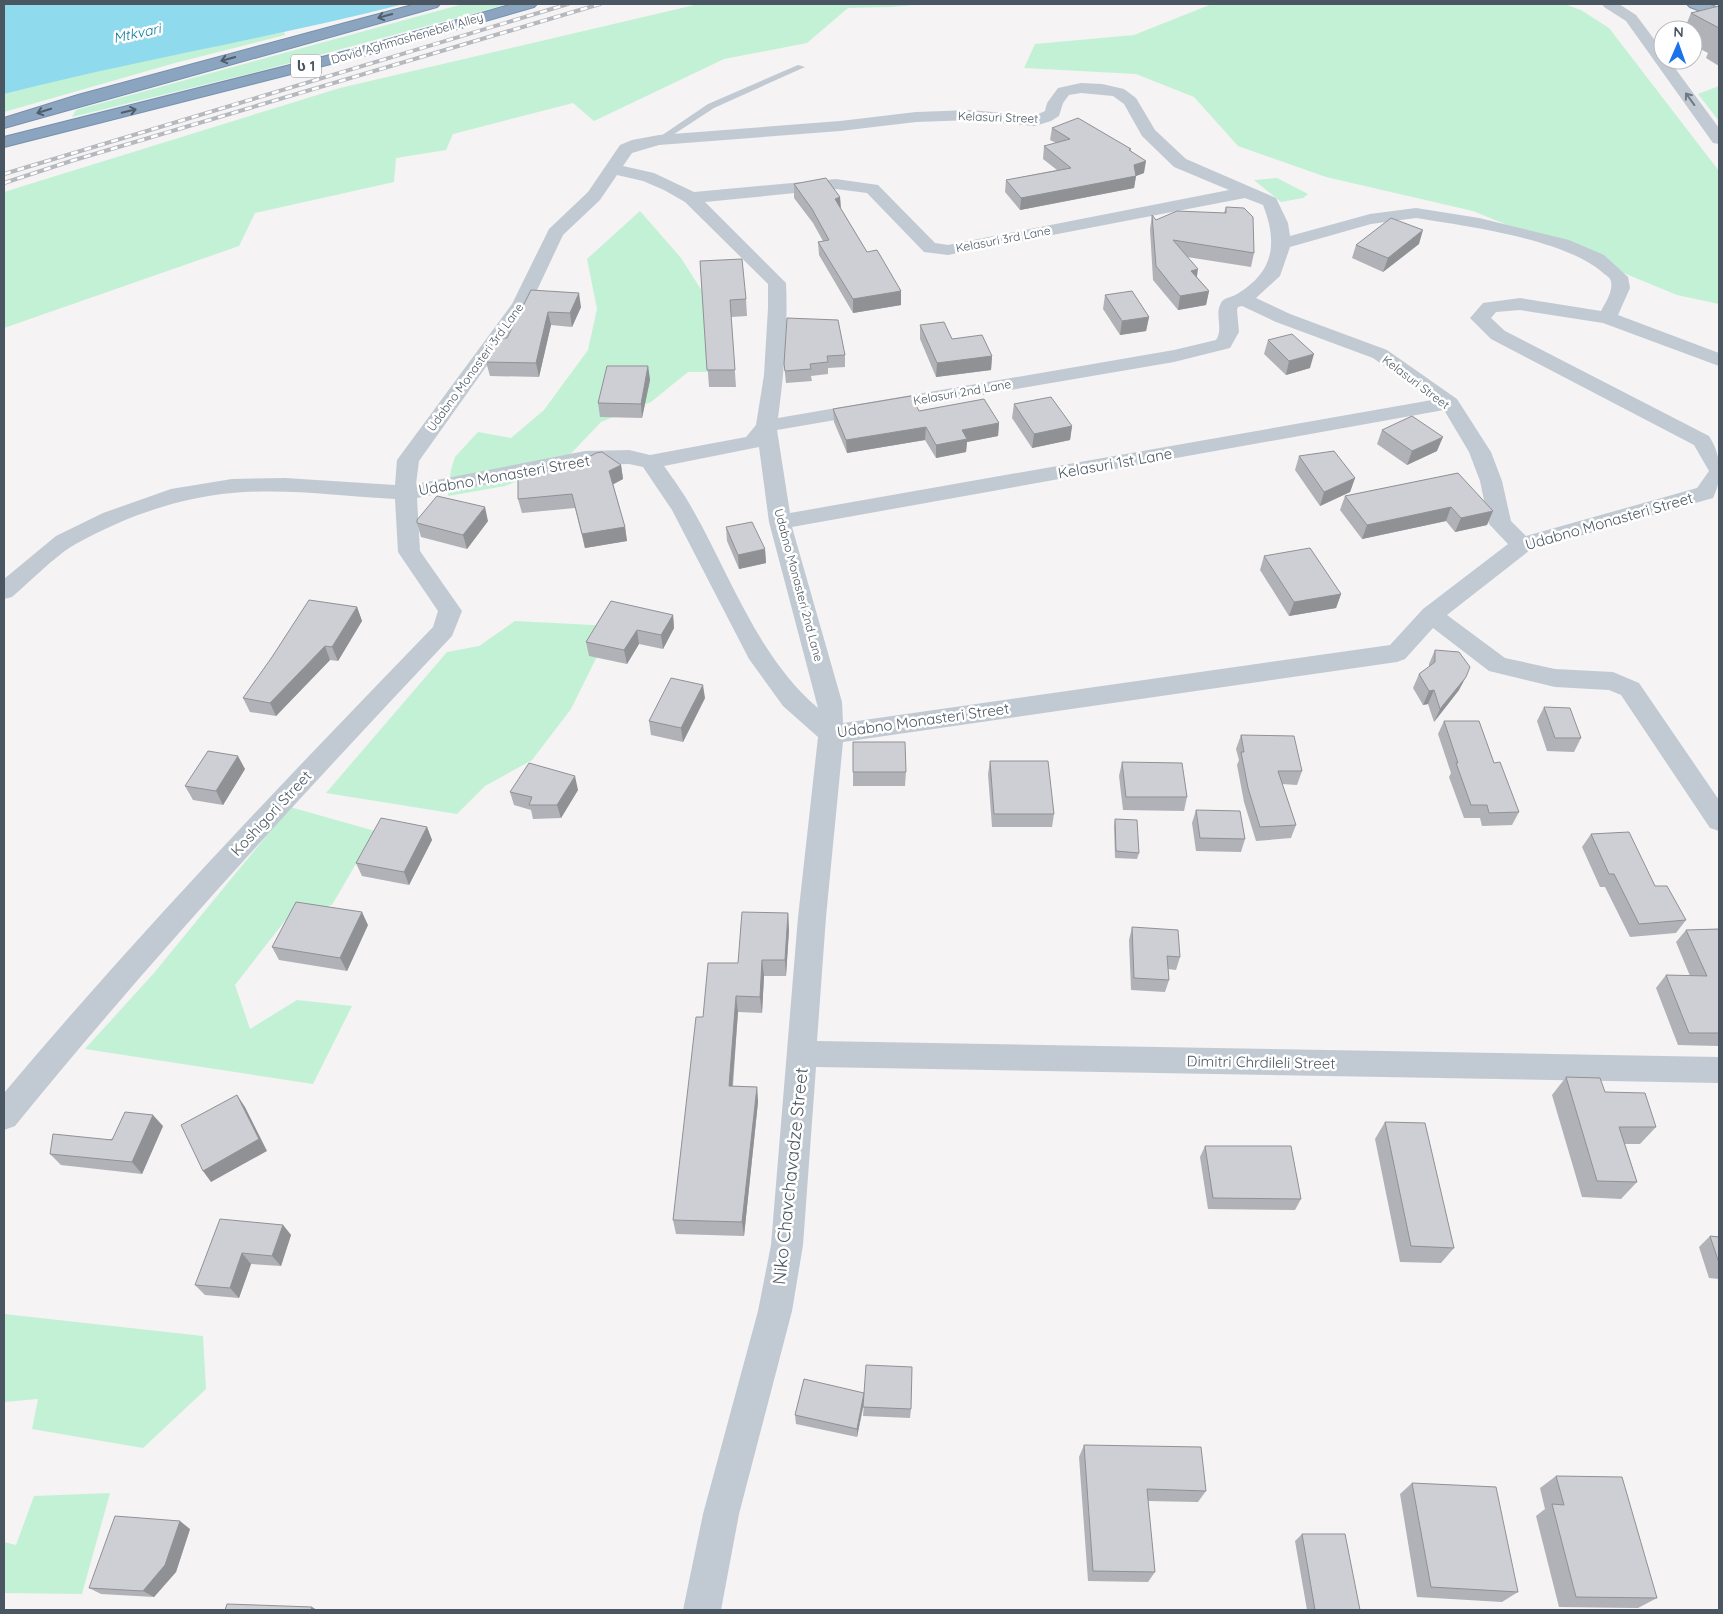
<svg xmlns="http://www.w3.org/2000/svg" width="1723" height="1614" font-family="Quicksand,'Noto Sans Georgian',sans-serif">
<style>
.green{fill:#c3f1d5}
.water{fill:#90daee}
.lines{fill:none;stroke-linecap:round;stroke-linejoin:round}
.trunk-casing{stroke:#7690ad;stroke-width:2}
.motorway-casing{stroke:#7690ad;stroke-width:2}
.service{fill:#c1cad2;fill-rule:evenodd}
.minor{fill:#c1cad2;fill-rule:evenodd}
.trunk{fill:#9fb4c9;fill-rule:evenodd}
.motorway{fill:#8ba5c1;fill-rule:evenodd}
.rail-casing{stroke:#b5b8bd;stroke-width:4}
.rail{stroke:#fff;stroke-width:2.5;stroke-dasharray:7;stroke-linecap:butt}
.wall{fill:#b0b2b7}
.shaded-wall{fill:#909195}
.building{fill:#cdcfd5;stroke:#909195}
.oneway{stroke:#505e6b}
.oneway2{stroke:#6e7983}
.labels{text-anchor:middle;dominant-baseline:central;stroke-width:5;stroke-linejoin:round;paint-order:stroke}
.far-street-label{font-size:12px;fill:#4a5661;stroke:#fff}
.far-water-label{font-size:14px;font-style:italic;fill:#0c7c9b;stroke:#fff}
.shield{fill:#fff;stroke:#808990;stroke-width:1}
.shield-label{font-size:14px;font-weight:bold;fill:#4a5661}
.street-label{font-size:15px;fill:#4a5661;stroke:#fff}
.near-street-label{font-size:18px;fill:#4a5661;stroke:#fff}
</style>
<rect width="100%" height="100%" fill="#f5f3f3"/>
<path class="green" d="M463 4H508L260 71 72 117 76 110Z
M699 4H927L890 7 848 8 807 43 724 59 594 121 573 103 453 134 446 150 396 158 394 182 255 213 239 246 4 328V192L340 88Z
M1212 4H1564L1581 10 1609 28 1719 171V304L1677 295 1473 211 1326 177 1238 146 1194 97 1136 74 1024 68 1035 44 1134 35Z
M284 32 285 35 175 63 4 112V94L77 75Z
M1719 86V121L1698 94Z
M1277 178 1308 194 1303 198 1281 202 1254 180Z
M640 211 681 258 709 302 724 372H688L651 402 601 422 562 463 505 486 448 496 451 470 455 457 478 432 511 438 544 410 588 350 597 309 587 259Z
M515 621 612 626 571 709 532 760 485 786 457 814 326 793 447 652 479 646Z
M290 807 375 831 332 905 291 913 235 985 250 1029 297 1000 352 1006 313 1084 85 1049 154 973Z
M4 1314 203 1336 206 1389 143 1448 32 1429 38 1399 4 1402Z
M110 1493 82 1594 4 1593V1542L16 1545 34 1496Z"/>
<path class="water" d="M4 4H404C271 38 136 60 4 94Z"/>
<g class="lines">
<g class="trunk-casing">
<path id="trunk" d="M1687 4H1708L1719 8V18L1690 7Z"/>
</g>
<g class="motorway-casing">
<path id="motorway" d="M416 4H440L437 7 4 128V118L78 95Z
M513 4H537L534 7 370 54 4 147V137L358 48Z"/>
</g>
<path class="service" d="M798 65 805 67 714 108 662 142 655 140 708 104Z"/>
<path class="minor" d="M1602 4H1619L1636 15 1663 51V60H1669L1719 128V144L1713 143 1626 21 1604 7Z
M1081 83 1102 84 1124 89 1136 98 1155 130 1186 159 1276 198 1288 223 1290 236 1370 214 1416 208 1479 218 1569 240 1604 255 1628 277 1630 288 1618 315 1719 353V366L1603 323 1520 310 1496 312 1491 318 1505 331 1709 436C1721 454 1723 479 1713 498L1530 550 1447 615 1505 658 1555 669 1613 672 1639 683 1719 800V831L1710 828 1621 695 1609 690 1555 687 1489 671 1433 628 1405 659 1397 662 843 742 826 917 817 1041 1719 1057V1083L816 1067 803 1245 792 1311 739 1514 721 1610H683L703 1514 758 1311 771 1245 798 917 818 737 783 706 749 659 672 510 643 467 629 464 585 465 417 498 420 551 462 611 452 636C302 795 153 956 15 1126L4 1130V1093C140 931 286 779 433 627L438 611 398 552 395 499C341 496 286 488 232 493 176 498 122 518 74 545 55 556 30 582 12 597L4 599V579L56 536 103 513 171 489 232 479 285 478 395 485 397 460 512 304 549 229 588 192 620 145 632 140 659 135 840 121 916 112 971 110 1034 116 1045 111 1047 103 1058 88ZM1081 93 1113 96 1124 104 1142 136 1174 167 1229 190 948 245 935 243 878 185 836 179 694 192 654 173 623 166 632 153 659 145 840 131 916 122 971 120 1035 126 1051 121 1059 116 1063 103 1069 95ZM617 175 643 181 664 190 685 202 768 284V308L764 375 756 425 746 437 650 455 629 450 585 451 416 484 419 461 530 305 563 235 600 200ZM836 189 867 193 924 252 948 255 1245 198 1263 205C1278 243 1274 272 1237 294 1231 298 1224 297 1221 303 1214 315 1224 328 1216 340L1174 350 778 418C784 373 788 328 786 283L705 202ZM1416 218C1466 226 1564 239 1602 272 1604 274 1609 277 1610 279 1615 289 1605 303 1601 311L1520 298 1483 303 1470 318 1491 339 1694 445 1709 471 1697 488 1526 536 1511 521 1502 481 1491 452 1457 399 1387 350 1290 314 1256 298 1280 276 1290 247 1371 224ZM1242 306 1276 322 1373 358 1432 400 790 513 777 430 1174 362 1230 348 1239 332 1237 310 1238 307ZM1444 410 1469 452 1480 481 1489 524 1508 544 1423 609 1390 645 843 723 842 702 792 527ZM759 447 769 522 818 708C758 657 731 577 693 510 685 495 674 480 664 466Z"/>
<use href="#trunk" class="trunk"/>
<use href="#motorway" class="motorway"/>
<g class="rail-casing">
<path id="rail" d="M4 174 568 4
M4 183 71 161 600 4"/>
</g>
<use href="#rail" class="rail"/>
</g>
<path class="wall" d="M1719 6V66L1706 58 1708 53 1693 45V30H1684L1691 13Z
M1052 128 1131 149 1130 151 1144 173 1136 176 1134 188 1020 210 1005 192 1006 180 1057 170 1043 159 1044 146 1056 143 1050 140Z
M794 184 840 197 841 209 867 252 901 291V305L853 313 819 255 818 242 823 241 813 223 794 198Z
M1226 207 1254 253 1251 267 1187 257 1197 277 1209 291 1206 305 1178 310 1153 280 1150 229 1152 215 1156 220 1224 213Z
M1419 244 1383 272 1352 258 1356 245Z
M700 261 746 299 747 316 731 317 736 387H709Z
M531 290 581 307 572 327 551 325 539 377 490 376 486 362 507 338Z
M1105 295 1149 317 1146 331 1120 335 1103 309Z
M787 318 845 355V367L828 368V374L811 376 812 381 786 383 784 364Z
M920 325 992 356 991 370 936 377 920 339Z
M1268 340 1310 368 1286 375 1264 354Z
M648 366 650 380 642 418 600 417 598 403Z
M1014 404 1072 426 1070 440 1032 448 1012 418Z
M833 409 919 411 999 423 998 436 967 442 966 452 936 458 925 440 847 453 834 422Z
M1382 430 1437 451 1407 465 1377 444Z
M1299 456 1355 478 1350 492 1320 506 1295 470Z
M621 465 623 479 613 484 625 527 627 541 585 548 575 508 522 513 518 499Z
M1458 473 1487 525 1455 532 1446 521 1362 539 1340 510 1345 496Z
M488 521 467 549 421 537 417 523Z
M726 527 765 549 766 563 739 569 727 541Z
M1264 556 1341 594 1336 608 1289 616 1260 570Z
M357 607 362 621 338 661 330 660 276 716 250 712 243 698Z
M673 615 674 628 663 649 639 644 627 664 589 656 586 642Z
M1435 650 1459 690 1434 722 1428 704 1423 705 1413 688 1419 674 1429 667V664Z
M705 698 683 742 651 735 649 721Z
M1544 707 1581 738 1574 752 1547 751 1537 721Z
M1444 721 1494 763 1519 812 1512 825 1482 826 1480 818H1464L1449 777 1451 773 1438 734Z
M1241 735 1302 771 1297 785 1282 784 1296 825 1291 838 1256 841 1244 802 1237 765 1239 760 1236 749Z
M853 742 906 772 905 786H853Z
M990 761 1054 814 1052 827H992L988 774Z
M1122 762 1187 797 1184 811 1123 810 1119 776Z
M245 769 223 805 193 800 185 786Z
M578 790 561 818 533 819 531 810 514 805 510 792Z
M1196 810 1245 839 1241 852 1196 851 1192 823Z
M1115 819 1139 853 1137 859 1115 858 1114 826Z
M427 827 432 840 409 885 362 876 356 863Z
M1591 834 1655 886 1686 920 1676 933 1630 937 1605 887H1600L1582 847Z
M788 913 789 930 786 976H764L762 1013 738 1012 733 1086 757 1087 758 1102 744 1236 676 1234 673 1220 703 1017 738 963Z
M368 925 347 971 279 960 272 947Z
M1132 927 1180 957 1176 970 1168 969 1169 980 1165 992 1131 990 1129 940Z
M1719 929V1046L1678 1045 1656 988 1666 975 1690 976 1676 942 1686 930Z
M1566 1077 1605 1092 1656 1127 1640 1144H1625L1637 1182 1621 1199 1582 1197 1552 1095Z
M1385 1122 1454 1248 1441 1263 1400 1262 1375 1139Z
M163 1126 142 1174 61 1165 50 1154Z
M1205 1146 1301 1199 1295 1210 1208 1209 1200 1157Z
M283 1225 291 1235 281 1266 251 1264 239 1298 205 1295 195 1285Z
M1710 1236 1719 1237V1279L1709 1278 1699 1247Z
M804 1379 911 1409 910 1418 863 1416 864 1404 857 1437 796 1424 795 1415Z
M1084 1445 1206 1491 1198 1502 1148 1501 1155 1572 1148 1582 1088 1581 1079 1457Z
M1556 1476 1657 1598 1638 1608 1559 1607 1536 1516 1545 1509 1540 1488Z
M1412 1483 1518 1592 1502 1602 1417 1597 1400 1494Z
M190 1529 176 1572 154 1597 101 1594 89 1588Z
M1302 1534 1360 1610H1307L1295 1541Z"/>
<path class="shaded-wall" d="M1146 161 1144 173 1136 176 1134 188 1020 210 1021 198 1134 165Z
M840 197 841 211 835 199Z
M1423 230 1419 244 1383 272 1388 258Z
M1198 269 1196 283 1191 271Z
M901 291V305L853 313V299Z
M1209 291 1206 305 1178 310 1180 296Z
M579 293 581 307 572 327 570 313Z
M548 312 551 325 539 377 536 363Z
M1149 317 1146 331 1120 335 1122 321Z
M1314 354 1310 368 1286 375 1289 361Z
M992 356 991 370 936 377 937 363Z
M648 366 650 380 642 418 641 404Z
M999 423 998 436 967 442 966 452 936 458V445L962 430Z
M1072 426 1070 440 1032 448 1034 434Z
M926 427 925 440 847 453 846 440Z
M1443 437 1437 451 1407 465 1412 451Z
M621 465 623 479 612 485 609 471Z
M1355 478 1350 492 1320 506 1324 492Z
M485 507 488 521 467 549 463 535Z
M1451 507 1446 521 1362 539 1367 525Z
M1493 511 1487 525 1455 532 1461 518Z
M625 527 627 541 585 548 582 534Z
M765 549 766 563 739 569 738 555Z
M1341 594 1336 608 1289 616 1294 602Z
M357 607 362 621 338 661 332 647Z
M673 615 674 628 663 649 661 635Z
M637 630 639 644 627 664 624 650Z
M325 646 330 660 276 716 270 703Z
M1466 677 1459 690 1434 722 1440 709Z
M703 685 705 698 683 742 681 728Z
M1434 690 1428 704 1423 705 1429 691Z
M238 756 245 769 223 805 216 791Z
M575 776 578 790 561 818 557 805Z
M427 827 432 840 409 885 404 872Z
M362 912 368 925 347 971 340 958Z
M788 913 789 930 786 976 785 960Z
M762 960 764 976 762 1013 760 997Z
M736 996 738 1012 731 1101 729 1086Z
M757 1087 758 1102 744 1236 742 1222Z
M237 1095 245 1107 267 1151 211 1182 203 1171Z
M153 1115 163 1126 142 1174 132 1162Z
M283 1225 291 1235 281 1266 272 1256Z
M242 1253 251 1264 239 1298 230 1288Z
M864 1393V1401L857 1437V1429Z
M180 1521 190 1529 176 1572 154 1597 143 1591Z
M312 1607 317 1610H311Z"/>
<path class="building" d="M1719 6V28L1691 13Z
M1078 118 1131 149 1129 150 1146 161 1134 165 1136 176 1021 198 1006 180 1071 168 1044 146 1070 139 1052 128Z
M826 178 840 197 835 199 867 252 877 250 901 291 853 299 818 242 829 240 812 209 794 184Z
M1226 207 1244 208 1253 217 1254 253 1173 240 1198 269 1191 271 1209 291 1180 296 1156 266 1152 215 1156 220 1177 211 1226 213Z
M1391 218 1423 230 1388 258 1356 245Z
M742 259 746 299 730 300 735 370H707L700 261Z
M531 290 579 293 570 313 548 312 536 363 486 362 492 344 496 338H507Z
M1132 291 1149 317 1122 321 1105 295Z
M787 318 838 320 845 355 827 356 828 362 810 364 811 369 785 371 784 364Z
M944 322 952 339 982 335 992 356 937 363 920 325Z
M1292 334 1314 354 1289 361 1268 340Z
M607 366H648L641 404 598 403Z
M911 396 919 411 984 399 999 423 962 430 967 439 936 445 926 427 846 440 833 409Z
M1051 397 1072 426 1034 434 1014 404Z
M1412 416 1443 437 1412 451 1382 430Z
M1334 451 1355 478 1324 492 1299 456Z
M602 452 621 465 609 471 625 527 582 534 572 494 518 499V474L568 469 596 453Z
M1458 473 1493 511 1461 518 1451 507 1367 525 1345 496Z
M437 496 485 507 463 535 417 523V520Z
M752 522 765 549 738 555 726 527Z
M1310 548 1341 594 1294 602 1264 556Z
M309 600 357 607 332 647 325 646 270 703 243 698 272 657Z
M611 601 673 615 661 635 637 630 624 650 586 642Z
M1435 650 1459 652 1470 667 1466 677 1440 709 1434 690 1429 691 1419 674 1435 662Z
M671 678 703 685 681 728 649 721Z
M1544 707 1570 708 1581 738H1555Z
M1444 721H1479L1494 763 1500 762 1519 812 1489 813 1487 805H1471L1456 763H1458Z
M1241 735 1294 736 1302 771H1278L1296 825 1260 827 1248 788 1241 752H1244Z
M853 742H905L906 772H853Z
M208 751 238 756 216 791 185 786Z
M990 761H1048L1054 814H994Z
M1122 762 1182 763 1187 797H1126Z
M529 763 575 776 557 805H529L532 797 510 792Z
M1196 810 1240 811 1245 839 1200 838Z
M381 818 427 827 404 872 356 863Z
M1115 819 1137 820 1139 853 1116 851Z
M1629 832 1655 886H1667L1686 920 1639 924 1614 874H1609L1591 834Z
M296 902 362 912 340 958 272 947Z
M742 912 788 913 785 960H762L760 997 736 996 729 1086 757 1087 742 1222 673 1220 696 1017H703L708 963H738Z
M1132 927 1178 930 1180 957 1167 956 1169 980 1134 978Z
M1719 929V1033H1689L1666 975 1707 976 1686 930Z
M1566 1077 1600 1078 1605 1092 1645 1093 1656 1127H1619L1637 1182 1597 1181Z
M237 1095 259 1139 203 1171 181 1125Z
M125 1112 153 1115 132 1162 50 1154 53 1134 112 1140Z
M1385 1122 1425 1123 1454 1248 1411 1246Z
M1205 1146H1291L1301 1199 1213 1198Z
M220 1219 283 1225 272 1256 242 1253 230 1288 195 1285Z
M1710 1236 1719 1237V1263Z
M866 1365 912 1367 911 1409 863 1407Z
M804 1379 864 1393 857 1429 795 1415Z
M1084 1445 1201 1447 1206 1491 1147 1489 1155 1572 1093 1571Z
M1556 1476 1622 1477 1657 1598 1576 1597 1552 1504 1564 1505Z
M1412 1483 1496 1487 1518 1592 1431 1587Z
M115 1516 180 1521 165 1565 143 1591 89 1588Z
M1302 1534H1345L1360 1610H1315Z
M227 1604 312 1607 311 1610H225Z"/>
<defs><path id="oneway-shaft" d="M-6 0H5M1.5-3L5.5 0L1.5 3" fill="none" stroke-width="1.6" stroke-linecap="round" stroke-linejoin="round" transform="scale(1.25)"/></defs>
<g class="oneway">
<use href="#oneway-shaft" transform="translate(385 16) rotate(165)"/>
<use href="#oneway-shaft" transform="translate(228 59) rotate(164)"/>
<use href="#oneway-shaft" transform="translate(44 111) rotate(163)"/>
<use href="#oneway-shaft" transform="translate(129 111) rotate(-13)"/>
</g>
<use class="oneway2" href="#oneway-shaft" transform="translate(1690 99) rotate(-126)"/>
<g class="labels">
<g class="far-street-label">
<text transform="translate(407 38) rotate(-16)">David Aghmashenebeli Alley</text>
<text transform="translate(998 117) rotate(2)">Kelasuri Street</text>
<text transform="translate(1003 239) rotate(-11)">Kelasuri 3rd Lane</text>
<text transform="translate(475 367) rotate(-54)">Udabno Monasteri 3rd Lane</text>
<text transform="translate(1416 382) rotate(37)">Kelasuri Street</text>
<text transform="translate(962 392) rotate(-10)">Kelasuri 2nd Lane</text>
<text transform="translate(799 585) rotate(75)">Udabno Monasteri 2nd Lane</text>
</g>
<g class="far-water-label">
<text transform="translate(137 33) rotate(-12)">Mtkvari</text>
</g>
<rect class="shield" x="291" y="54.5" width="30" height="23" rx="4"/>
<g class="shield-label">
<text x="306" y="66">ს 1</text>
</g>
<g class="street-label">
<text transform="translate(1115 463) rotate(-10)">Kelasuri 1st Lane</text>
<text transform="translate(504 475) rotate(-10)">Udabno Monasteri Street</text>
<text transform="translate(1609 521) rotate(-16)">Udabno Monasteri Street</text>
<text transform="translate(923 720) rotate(-8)">Udabno Monasteri Street</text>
<text transform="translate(271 813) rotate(-47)">Koshigori Street</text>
<text transform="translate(1261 1062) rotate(1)">Dimitri Chrdileli Street</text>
</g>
<g class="near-street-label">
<text transform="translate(790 1176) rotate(-84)">Niko Chavchavadze Street</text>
</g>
</g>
<rect width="1723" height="1614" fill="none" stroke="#4a5661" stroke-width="10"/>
<g transform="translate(1678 45) rotate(2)"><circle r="24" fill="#ffffff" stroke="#b7bbc0"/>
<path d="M0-4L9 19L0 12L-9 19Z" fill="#1a73e8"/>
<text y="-8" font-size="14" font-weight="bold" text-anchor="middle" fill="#4a5661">N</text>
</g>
</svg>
